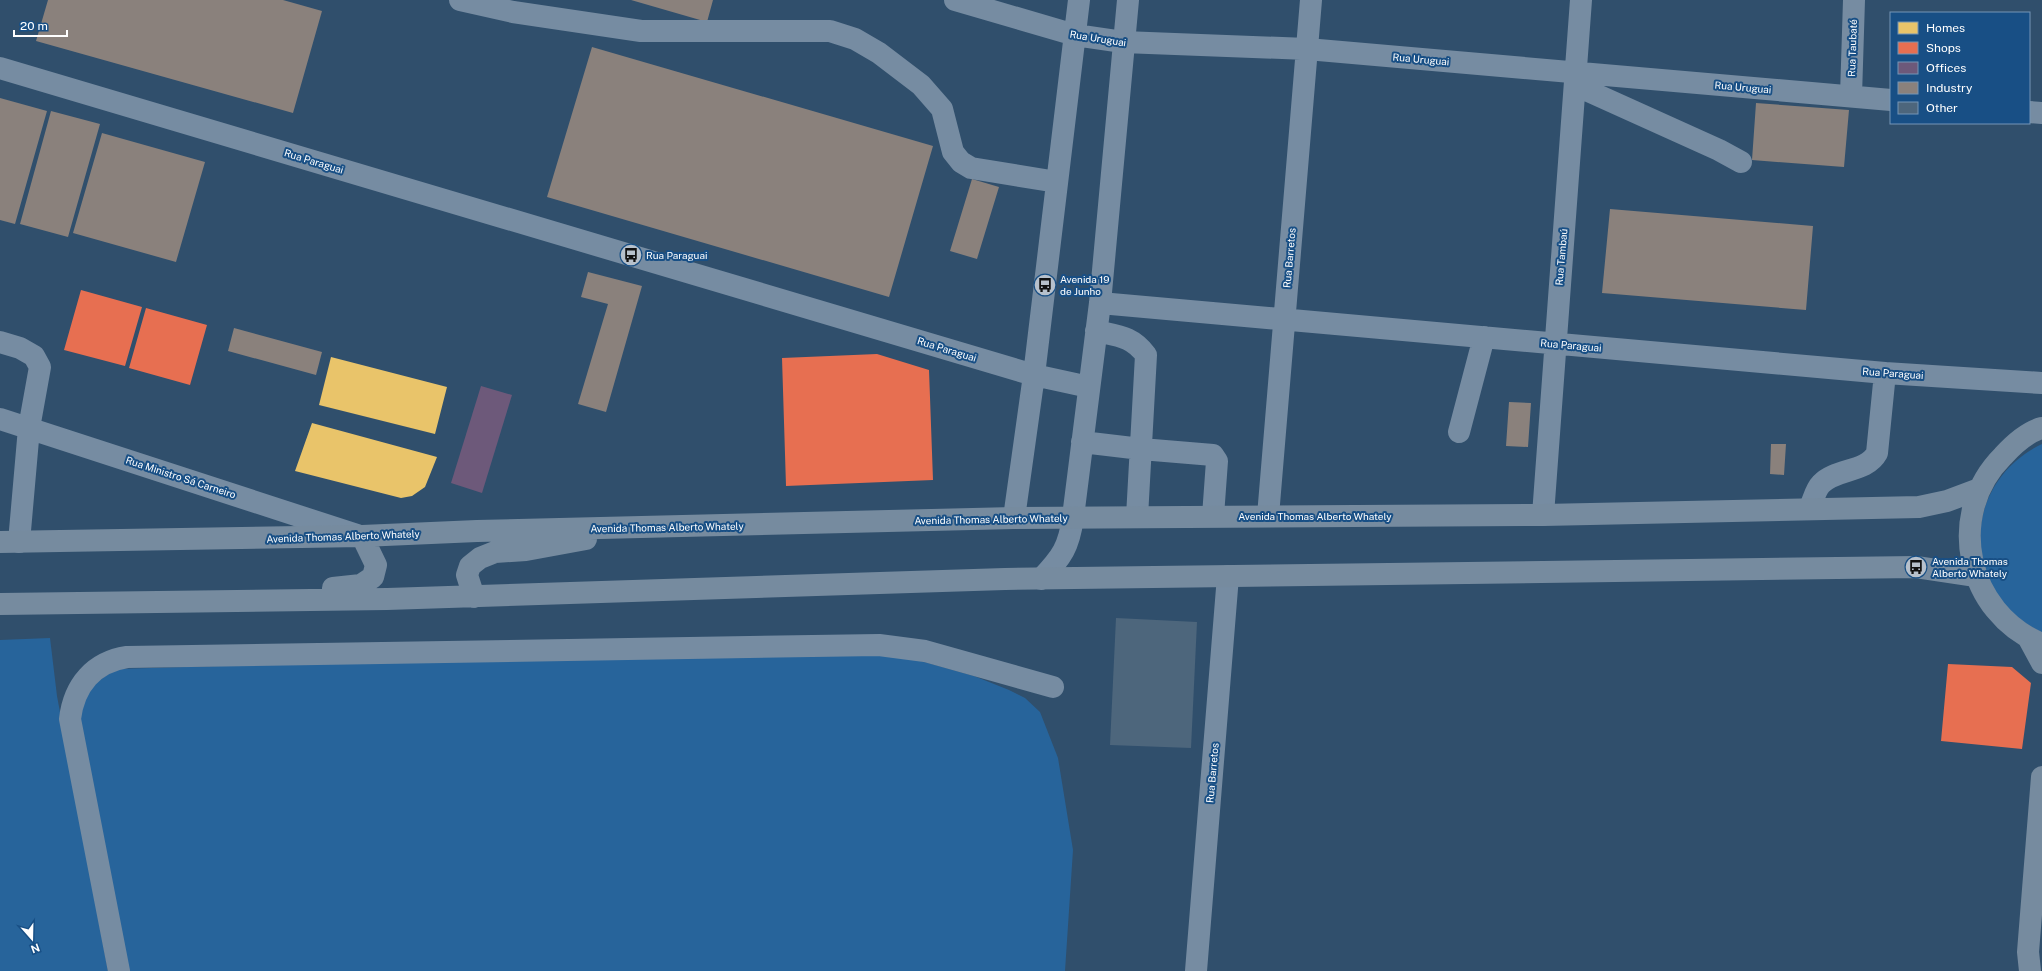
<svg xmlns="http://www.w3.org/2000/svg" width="2042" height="971" font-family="'Public Sans',sans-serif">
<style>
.green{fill:#27649b}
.homes{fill:#e9c46a}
.shops{fill:#e76f51}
.offices{fill:#6d597a}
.industry{fill:#8a817c}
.building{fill:#4d667c}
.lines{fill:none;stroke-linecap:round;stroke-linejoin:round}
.minor{stroke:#768ca2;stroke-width:22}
.major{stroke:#768b9f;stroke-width:22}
.labels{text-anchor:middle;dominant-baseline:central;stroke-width:4;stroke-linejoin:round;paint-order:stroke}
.street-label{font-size:10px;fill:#fff;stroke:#184f85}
.poi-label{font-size:10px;fill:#fff;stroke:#184f85;text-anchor:start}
</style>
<rect width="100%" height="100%" fill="#304f6c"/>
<path class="green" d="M2042 444V633C2029 625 2015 618 2005 606 1960 552 1978 474 2042 444Z
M50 638 57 696 108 971H0V640Z
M796 650 903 656 974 676 1009 690 1025 698 1040 712 1058 758 1073 850 1065 971H124L79 737C82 694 79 694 116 669Z"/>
<path class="homes" d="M331 357 447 387 435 434 319 405Z
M312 423 437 457 425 487 412 496 401 498 295 471Z"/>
<path class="shops" d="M81 290 142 307 125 366 64 350Z
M146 308 207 325 190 385 129 368Z
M877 354 929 370 933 480 786 486 782 358Z
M1948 664 2012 667 2031 683 2022 749 1941 741Z"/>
<path class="offices" d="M481 386 512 395 482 493 451 483Z"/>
<path class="industry" d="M48 0H283L322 11 293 113 36 41Z
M631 0H713L707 22Z
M592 47 933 146 889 297 547 197Z
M0 98 47 111 15 224 0 220Z
M1756 103 1849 110 1844 167 1752 160Z
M51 111 100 124 68 237 20 224Z
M102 133 205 162 176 262 73 233Z
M972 179 999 187 977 259 950 251Z
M1610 209 1813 226 1806 310 1602 293Z
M588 272 642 286 606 412 578 404 608 304 581 297Z
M234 328 322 352 316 375 228 351Z
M1509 402 1531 403 1528 447 1506 446Z
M1771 444H1786L1784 475 1770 474Z"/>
<path class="building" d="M1116 618 1197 622 1191 748 1110 745Z"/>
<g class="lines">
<path class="minor" d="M460 0 513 12 641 31H830L855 39 879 53 921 85 942 109 953 152 961 162 971 168 1057 182
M955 0 1075 35 1123 42 1307 49 1891 100
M0 68 1034 375 1089 387
M1575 85 1719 150 1741 162
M1851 96 1854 0
M2029 112 2042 113
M1100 303 1885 373 2042 383
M1096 331C1118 336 1132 336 1146 355L1137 517
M0 342 20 348 34 356 40 367 29 428 19 542
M0 419 357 535
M1459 432 1484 337
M1082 442 1141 449 1213 455 1217 461 1213 516
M1809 509C1813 502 1815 490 1821 484 1836 468 1866 473 1877 453L1885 373
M1543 515 1581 0
M1268 516 1311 0
M1014 518 1034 375 1079 0
M1041 579C1062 557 1069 547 1073 517L1100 303 1128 0
M119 971 70 719C74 685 94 662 127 657L879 645 925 651 1053 687
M1196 971 1228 576"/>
<path class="major" d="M2042 428C2027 432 2013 445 2003 456 1945 514 1966 613 2042 644
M0 542 362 536 477 531 1014 518 1543 515 1919 507 1947 501 1979 489
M333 588 361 585 373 577 376 565 362 536
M474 597 467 575 470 566 480 558 495 552 526 550 586 539
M0 604 387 599 1005 579 1916 567 1976 576
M2029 639 2042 663
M2030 971 2028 952 2042 777"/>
</g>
<defs>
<g id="bus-disc" transform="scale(1.15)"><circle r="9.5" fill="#b7c1cc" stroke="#184f85"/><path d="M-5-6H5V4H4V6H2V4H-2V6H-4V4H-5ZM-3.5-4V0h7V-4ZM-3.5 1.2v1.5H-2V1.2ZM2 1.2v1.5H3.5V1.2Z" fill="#111"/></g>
</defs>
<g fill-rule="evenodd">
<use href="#bus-disc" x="631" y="255"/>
<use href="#bus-disc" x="1045" y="285"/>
<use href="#bus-disc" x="1916" y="567"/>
</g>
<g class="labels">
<g class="street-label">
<text transform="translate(1098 38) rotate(9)">Rua Uruguai</text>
<text transform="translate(1852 48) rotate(-88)">Rua Taubaté</text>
<text transform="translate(1421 59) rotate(5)">Rua Uruguai</text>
<text transform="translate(1743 87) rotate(5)">Rua Uruguai</text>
<text transform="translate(314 161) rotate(17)">Rua Paraguai</text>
<text transform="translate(1561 257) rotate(-85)">Rua Tambaú</text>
<text transform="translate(1289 258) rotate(-85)">Rua Barretos</text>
<text transform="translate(1571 345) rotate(5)">Rua Paraguai</text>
<text transform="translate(947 349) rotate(17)">Rua Paraguai</text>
<text transform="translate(1893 373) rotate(4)">Rua Paraguai</text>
<text transform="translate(181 477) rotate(18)">Rua Ministro Sá Carneiro</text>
<text x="1315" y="516">Avenida Thomas Alberto Whately</text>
<text transform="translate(991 519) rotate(-1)">Avenida Thomas Alberto Whately</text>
<text transform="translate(667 527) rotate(-1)">Avenida Thomas Alberto Whately</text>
<text transform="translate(343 536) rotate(-2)">Avenida Thomas Alberto Whately</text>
<text transform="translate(1212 773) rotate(-85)">Rua Barretos</text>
</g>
<g class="poi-label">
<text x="646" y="255">Rua Paraguai</text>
<text x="1060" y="279">Avenida 19<tspan x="1060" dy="12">de Junho</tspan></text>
<text x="1932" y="561">Avenida Thomas<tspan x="1932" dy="12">Alberto Whately</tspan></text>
</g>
</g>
<rect x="1890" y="12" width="140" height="112" fill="#184f85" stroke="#7495b6"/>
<rect x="1898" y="22" width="20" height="12" fill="#e9c46a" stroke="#7495b6"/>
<text x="1926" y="32" font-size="12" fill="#ffffff">Homes</text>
<rect x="1898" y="42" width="20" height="12" fill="#e76f51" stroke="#7495b6"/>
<text x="1926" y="52" font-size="12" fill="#ffffff">Shops</text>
<rect x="1898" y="62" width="20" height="12" fill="#6d597a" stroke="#7495b6"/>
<text x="1926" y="72" font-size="12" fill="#ffffff">Offices</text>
<rect x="1898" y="82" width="20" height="12" fill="#8a817c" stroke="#7495b6"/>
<text x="1926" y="92" font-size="12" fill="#ffffff">Industry</text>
<rect x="1898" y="102" width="20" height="12" fill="#4d667c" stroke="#7495b6"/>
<text x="1926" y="112" font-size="12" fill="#ffffff">Other</text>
<g transform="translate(32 939) rotate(160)" stroke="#184f85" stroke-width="3" paint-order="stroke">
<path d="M0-3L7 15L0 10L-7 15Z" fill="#ffffff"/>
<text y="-6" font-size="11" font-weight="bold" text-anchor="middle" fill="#ffffff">N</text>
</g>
<path d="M14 30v6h53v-6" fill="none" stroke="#ffffff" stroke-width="2"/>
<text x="20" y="30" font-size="12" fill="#ffffff" stroke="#184f85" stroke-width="3" paint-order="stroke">20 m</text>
</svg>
